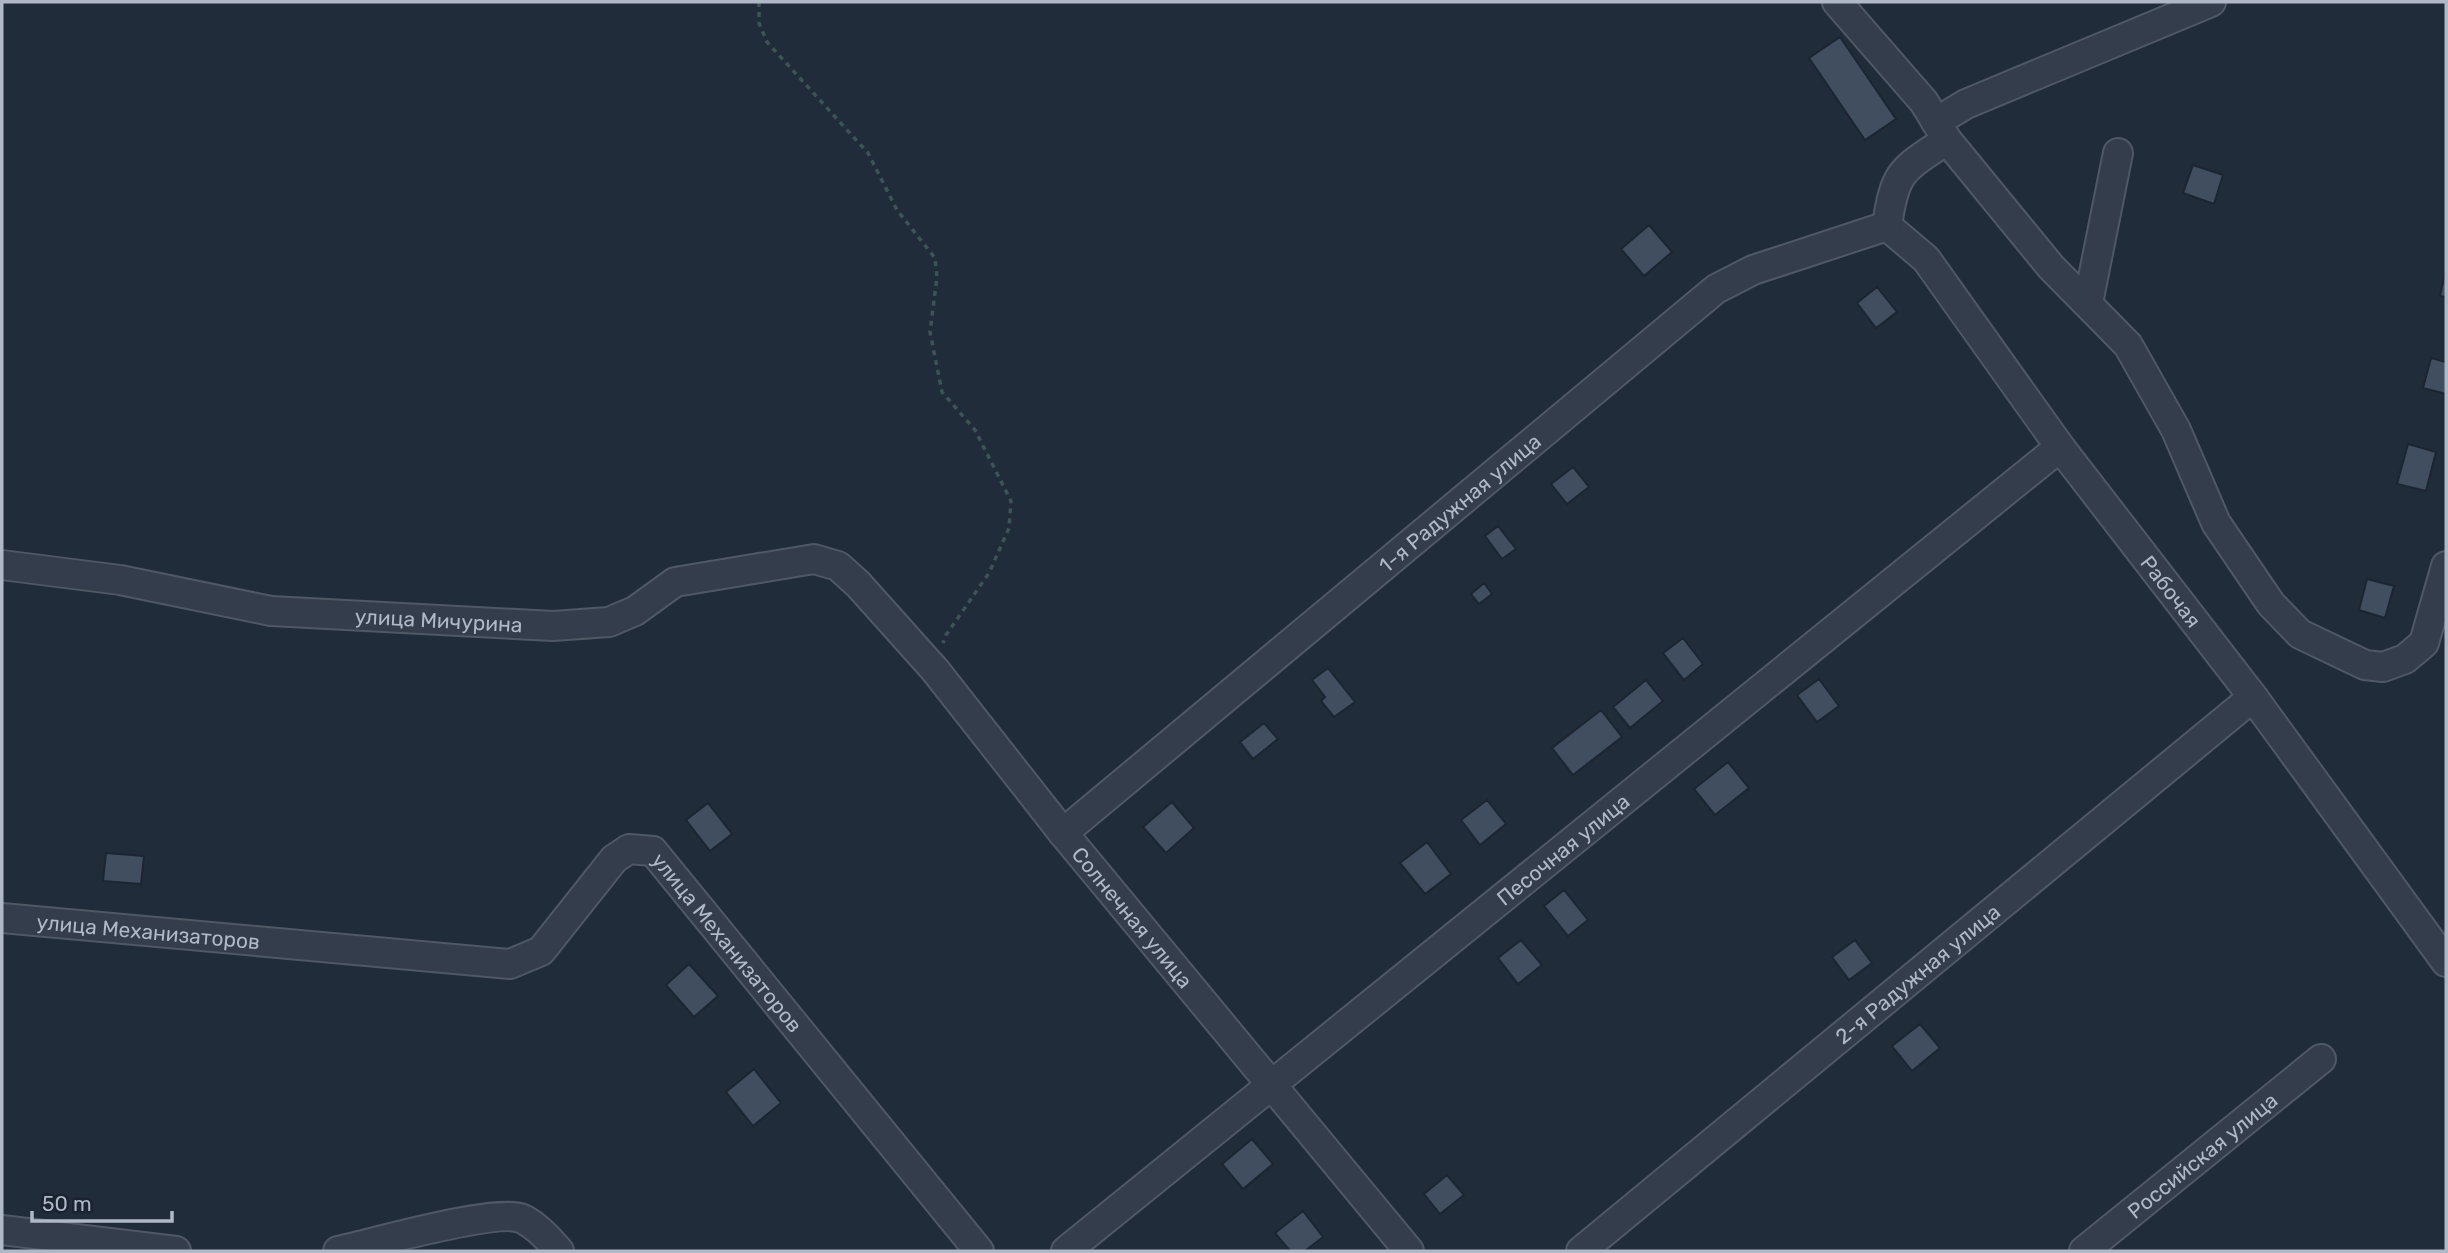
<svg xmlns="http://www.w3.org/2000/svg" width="2448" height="1253" font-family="Rubik,sans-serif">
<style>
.building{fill:#414e60;stroke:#1c2531;stroke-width:2}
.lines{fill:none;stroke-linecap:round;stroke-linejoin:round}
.minor-casing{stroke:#4f5865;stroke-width:32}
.path{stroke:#3d5456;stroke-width:3.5;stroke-dasharray:5 5;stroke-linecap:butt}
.minor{stroke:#343d4b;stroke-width:28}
.labels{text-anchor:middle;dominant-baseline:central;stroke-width:7;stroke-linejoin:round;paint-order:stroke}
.street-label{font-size:21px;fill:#afb8c7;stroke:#1a232f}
</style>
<rect width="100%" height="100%" fill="#212c3a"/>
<path class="building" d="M1840 37 1896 119 1865 140 1809 58Z
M2193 165 2223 175 2214 204 2183 193Z
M1649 225 1672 252 1644 276 1621 249Z
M2446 269V297L2440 296Z
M1877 287 1897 312 1876 328 1857 303Z
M2431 358 2446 362V394L2423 388Z
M2408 444 2436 452 2426 491 2397 484Z
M1573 467 1589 487 1567 504 1551 484Z
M1498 526 1516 549 1502 559 1485 536Z
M2367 579 2394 586 2385 618 2359 610Z
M1484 583 1492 594 1479 604 1471 594Z
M1683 638 1703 664 1684 680 1663 653Z
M1328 668 1355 702 1334 717 1321 701 1325 697 1312 680Z
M1819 679 1839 706 1817 722 1797 695Z
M1646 680 1663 701 1630 728 1613 707Z
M1601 710 1622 737 1573 775 1552 748Z
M1264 723 1278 739 1253 759 1240 742Z
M1728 762 1749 788 1715 815 1694 789Z
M1487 800 1506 824 1480 845 1461 820Z
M1172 802 1194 828 1166 853 1143 827Z
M708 803 732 834 710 851 686 820Z
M1427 842 1451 874 1425 894 1400 863Z
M106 853 144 856 141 884 103 881Z
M1564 890 1588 920 1568 936 1544 906Z
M1521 940 1542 965 1518 984 1498 958Z
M1855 940 1872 963 1849 980 1832 957Z
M689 964 718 996 694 1017 666 985Z
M1920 1024 1940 1048 1912 1071 1892 1046Z
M754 1069 781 1103 753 1126 726 1092Z
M1252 1139 1273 1164 1243 1189 1222 1164Z
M1447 1175 1464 1195 1440 1214 1424 1194Z
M1303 1211 1323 1237 1305 1251H1290L1275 1233Z"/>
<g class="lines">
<g class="minor-casing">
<g id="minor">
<path d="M1837 2 1924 102 1947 140 2051 267 2128 345 2176 430 2216 523 2271 604 2300 634 2365 665 2383 667 2405 659 2424 643 2446 566"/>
<path d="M1936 122 1966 104 2211 2"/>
<path id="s1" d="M1887 226 1926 259 2060 447 2253 697 2446 962"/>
<path d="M1887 226C1895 170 1902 170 1947 140"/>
<path d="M2088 303 2118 153"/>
<path id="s2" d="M2 565 120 580 271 611 553 626 609 622 635 611 675 582 814 559 838 566 858 584 935 670 1063 833 1409 1251"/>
<path id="s3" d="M1063 833 1716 289 1753 270 1887 226"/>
<path id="s4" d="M2 918 510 964 541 951 614 859 629 849 653 851 979 1251"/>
<path d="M2 1230 176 1251"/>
<path d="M338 1251C371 1244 499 1207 523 1219 537 1226 549 1239 559 1251"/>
<path id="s5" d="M1066 1251 2060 447"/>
<path id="s6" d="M1581 1251 2253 697"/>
<path id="s7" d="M2084 1251 2321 1059"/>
</g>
</g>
<path class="path" d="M759 2V23L767 42 868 153 897 210 935 258 937 277 930 332 942 392 975 430 1011 501 1009 528 989 573 946 635 943 643"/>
<use href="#minor" class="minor"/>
</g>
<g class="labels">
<g class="street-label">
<text stroke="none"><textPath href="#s3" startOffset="516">1-я Радужная улица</textPath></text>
<text stroke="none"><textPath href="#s1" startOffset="464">Рабочая</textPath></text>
<text stroke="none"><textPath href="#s2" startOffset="441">улица Мичурина</textPath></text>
<text stroke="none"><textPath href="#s5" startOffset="639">Песочная улица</textPath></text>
<text stroke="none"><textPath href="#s2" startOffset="1314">Солнечная улица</textPath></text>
<text stroke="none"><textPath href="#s4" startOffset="147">улица Механизаторов</textPath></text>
<text stroke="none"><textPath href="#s4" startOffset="821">улица Механизаторов</textPath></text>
<text stroke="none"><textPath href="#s6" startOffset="436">2-я Радужная улица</textPath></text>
<text stroke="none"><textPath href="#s7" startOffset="152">Российская улица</textPath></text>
</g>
</g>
<rect width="2448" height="1253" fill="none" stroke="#afb8c7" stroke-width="7"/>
<path d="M32 1211v10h140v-10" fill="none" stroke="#afb8c7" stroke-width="3.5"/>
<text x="42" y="1211" font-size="21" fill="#afb8c7" stroke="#1a232f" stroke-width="5" paint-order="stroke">50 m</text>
</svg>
